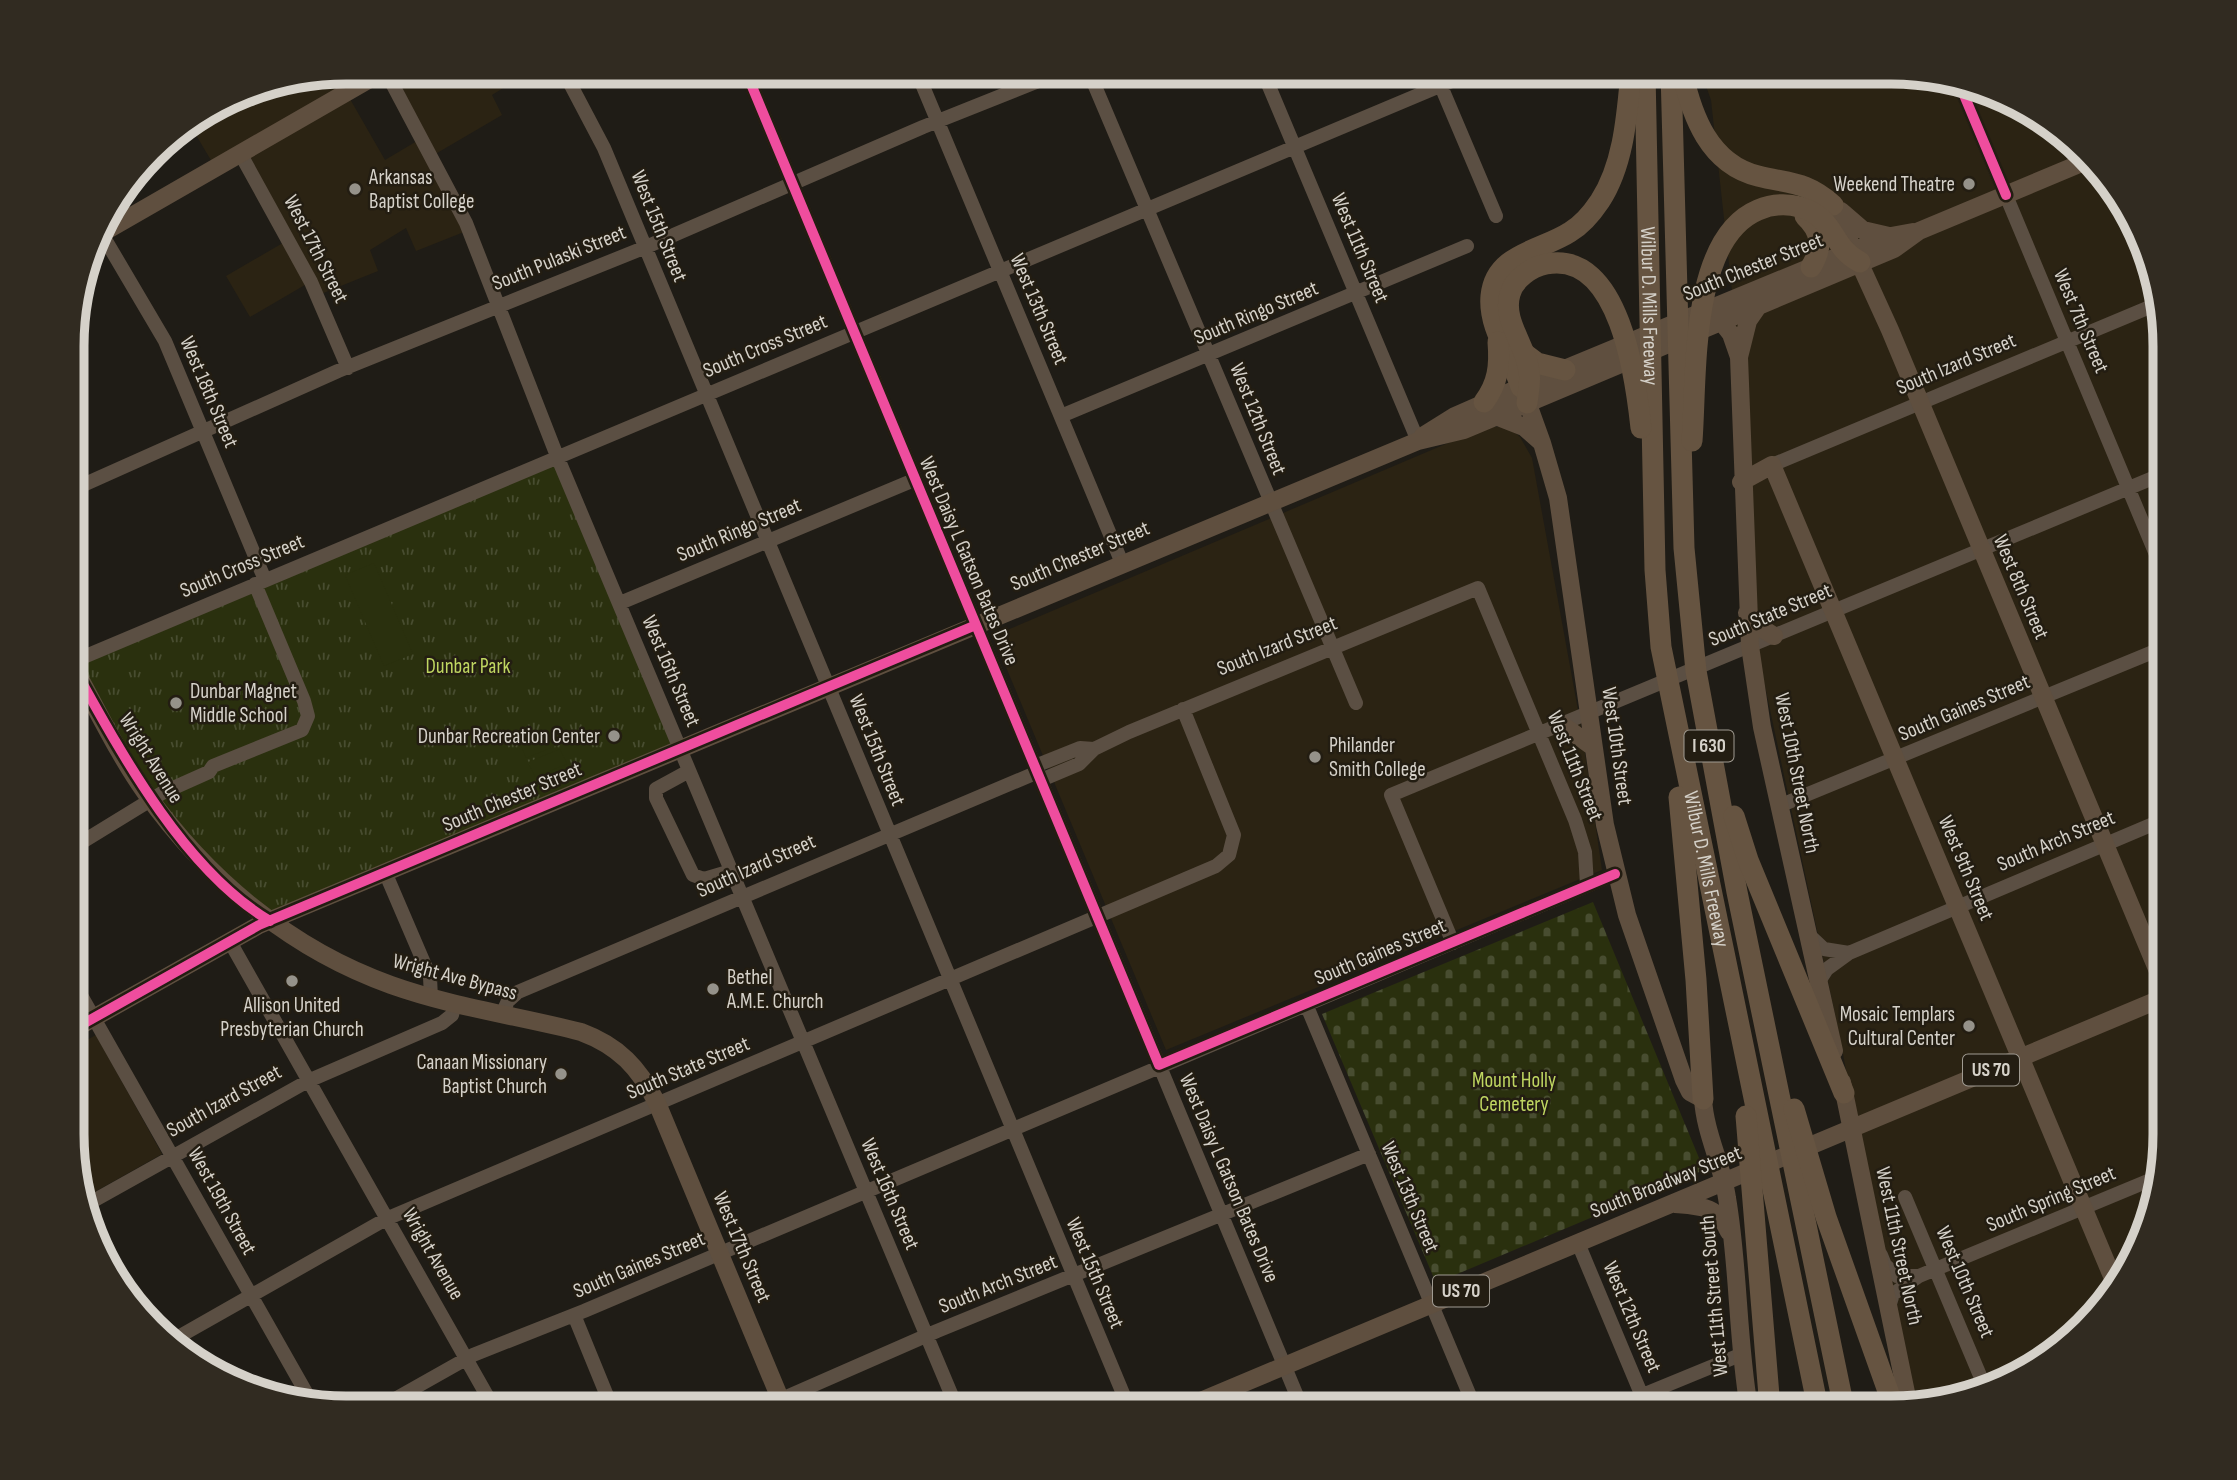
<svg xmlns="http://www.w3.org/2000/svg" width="2237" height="1480" font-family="'Sofia Sans Condensed',sans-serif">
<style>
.built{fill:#2b2313}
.grass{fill:url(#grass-tufts)}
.cemetery{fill:url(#cemetery-stones)}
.garden{fill:#2a300e}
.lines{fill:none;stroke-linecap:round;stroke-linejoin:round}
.minor{stroke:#5b4f43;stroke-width:14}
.major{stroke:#5f4f3f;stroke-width:18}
.highway{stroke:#665441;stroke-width:21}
.cycleway-casing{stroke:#231d12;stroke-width:15}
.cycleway{stroke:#ef4d9e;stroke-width:10}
.poi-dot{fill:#95928a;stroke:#231d12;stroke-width:2.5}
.labels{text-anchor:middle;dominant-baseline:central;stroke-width:5;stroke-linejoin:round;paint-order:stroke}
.shield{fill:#231d12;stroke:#a09b92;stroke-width:2}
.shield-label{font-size:19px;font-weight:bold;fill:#d5d1c9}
.poi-label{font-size:21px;fill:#d5d1c9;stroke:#231d12;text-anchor:start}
.street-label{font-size:21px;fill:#d5d1c9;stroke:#231d12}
.park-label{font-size:21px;fill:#bfd661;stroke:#231d12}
.rim{fill:none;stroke:#d5d1c9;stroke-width:9}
</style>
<defs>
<pattern id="grass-tufts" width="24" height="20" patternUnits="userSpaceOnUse" patternTransform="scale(1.75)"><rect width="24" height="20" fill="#2a300e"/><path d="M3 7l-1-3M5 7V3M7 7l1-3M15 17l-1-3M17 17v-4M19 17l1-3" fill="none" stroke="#484d30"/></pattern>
<pattern id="cemetery-stones" width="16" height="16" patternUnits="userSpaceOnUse" patternTransform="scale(1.75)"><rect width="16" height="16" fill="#2a300e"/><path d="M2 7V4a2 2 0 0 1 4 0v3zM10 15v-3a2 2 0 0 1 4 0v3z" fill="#484d30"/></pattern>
</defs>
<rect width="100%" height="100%" fill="#1f1c16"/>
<path class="built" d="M346 72H382L346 92 385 160 422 138 386 72H505L511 83 492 95 502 115 432 156 469 230 416 251 406 228 370 250 378 271 316 296 310 282 250 317 226 276 288 240 246 164 215 167 190 125 242 93Z
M1701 72H1891L1979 86 2044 118 2129 209 2165 329V1151L2151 1221 2119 1287 2028 1372 1909 1407 1840 1038 1756 644 1749 446 1711 100Z
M1492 427H1509L1520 437 1532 458 1582 732 1602 870 1166 1050 993 636 1474 432Z
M96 1035 162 1154 84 1198 74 1169V1047Z"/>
<path class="grass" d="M557 456 680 748 270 921 151 799 74 668Z"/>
<path class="cemetery" d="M1593 902 1704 1170 1436 1283 1322 1014Z"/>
<path class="garden" d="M374 563 413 654 384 666 345 575Z
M552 730 558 745 526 758 520 743Z
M560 749 567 764 535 777 528 762Z"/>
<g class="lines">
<path class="minor" d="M386 72 466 223 557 456 957 1408
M564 72 604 148 1129 1408
M746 72 1302 1408
M917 72 1122 563
M1089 72 1356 703
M1263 72 1418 441
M1435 72 1496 216
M1869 76 1880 72
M1959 83 2165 576
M240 153 311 282 348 368
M99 229 165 341 265 580
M1061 416 1467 246
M1772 465 2157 304
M74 489 338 371 646 247 923 127 1061 72
M620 603 914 480
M74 661 1473 72
M1035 766 1080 748 1094 749
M689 771 656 789V798L693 875 704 879 731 871
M1041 780 1079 764 1094 749 1129 732 1478 588 1575 820 1585 852 1587 885
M1779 806 2165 647
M74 847 162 793 209 772 213 766 302 730 308 716 304 701 255 584
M385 872 430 977 431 998
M1808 934 1824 949 1849 953
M229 940 494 1408
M1453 943 1391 795 2165 473
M74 983 312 1403
M1818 983 1827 969 1849 953 2165 819
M1306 1004 1475 1408
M502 1014 508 1001 518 992 1038 772
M1905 1197 1984 1385
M86 1205 308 1081 442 1023 452 1015 455 1003
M1578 1243 1647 1408
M1881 1255 1885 1265 1897 1276H1919L2160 1176
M1889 1307 1893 1294 1919 1276
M574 1315 612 1408
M173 1340 386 1219 1216 866 1229 855 1234 835 1183 709
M379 1408 473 1355 584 1311 1615 874
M761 1408 937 1331 1369 1154
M1611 1408 1740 1355"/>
<path class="major" d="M1833 205 1890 330 2165 988
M1841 211 1863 230 1889 236
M97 236 382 72
M1716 315 1731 334 1739 357 1750 646 1762 727 1834 1051
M1739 357 1748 321 1757 308
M1524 393 1542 443 1558 498 1605 825 1627 915 1684 1080 1690 1092 1703 1099C1705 1133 1722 1164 1727 1198 1739 1268 1737 1338 1749 1408
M1496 416 1524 427 1541 442
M1423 436 1455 416 1521 387 1811 267 1891 236 1913 232
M1772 465 2117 1288
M1741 482 1772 465
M1747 613 1758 626 1774 636
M74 668C97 709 118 754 145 792 207 879 290 949 391 985 453 1007 518 1016 581 1032 619 1046 639 1068 657 1103L784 1408
M1561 724 1593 747
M74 1029 259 925 1418 441 1464 430 1894 249 1919 231 2084 162
M1842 1082 1909 1407
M1675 1204C1701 1206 1718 1206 1729 1232
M1184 1408 2165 997"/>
<g class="highway">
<path id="s1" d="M1645 72 1655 570 1661 647 1818 1408"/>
<path d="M1671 72 1684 548 1696 671 1737 892 1844 1408"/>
<path d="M1682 72C1692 116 1709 164 1758 176 1790 184 1806 181 1833 205"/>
<path d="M1805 216C1822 232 1823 247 1811 267"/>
<path d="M1525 354 1537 363 1565 370"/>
<path d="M1521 387C1512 357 1488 329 1491 296 1495 253 1541 251 1570 232 1582 225 1592 213 1600 201 1624 164 1627 115 1631 72"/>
<path d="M1484 402C1498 383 1500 366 1498 342"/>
<path d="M1527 403C1528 393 1531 381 1529 371 1526 345 1502 321 1510 294 1514 279 1531 267 1546 264 1620 249 1636 381 1641 428"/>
<path d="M1692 441C1697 377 1689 239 1758 210 1772 204 1785 203 1800 207 1837 218 1830 247 1860 262"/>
<path d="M1679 797 1696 980 1703 1099"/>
<path d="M1734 816 1748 860 1844 1093"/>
<path d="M1794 1109 1826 1217 1894 1408"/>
<path d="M1746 1116 1770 1408"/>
</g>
<g class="cycleway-casing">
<path id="cycleway" d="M746 72 1159 1065 1615 874
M1959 83 2006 195
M74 668C121 753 184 870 270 921
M74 1029 259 925 976 625"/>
</g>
<use href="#cycleway" class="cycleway"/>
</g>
<g class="poi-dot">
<circle cx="1969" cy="184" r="7"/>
<circle cx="355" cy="189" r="7"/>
<circle cx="176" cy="703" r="7"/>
<circle cx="614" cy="736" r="7"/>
<circle cx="1315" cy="757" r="7"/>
<circle cx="292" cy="981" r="7"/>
<circle cx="713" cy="989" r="7"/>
<circle cx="1969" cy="1026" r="7"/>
<circle cx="561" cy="1074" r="7"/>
</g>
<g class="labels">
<g class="shield">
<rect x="1684.5" y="730.5" width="49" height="31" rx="5"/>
<rect x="1963" y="1054.5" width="56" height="31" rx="5"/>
<rect x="1433" y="1275.5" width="56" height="31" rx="5"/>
</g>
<g class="shield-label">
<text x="1709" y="746">I 630</text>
<text x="1991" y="1070">US 70</text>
<text x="1461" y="1291">US 70</text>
</g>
<g class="poi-label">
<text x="369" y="177">Arkansas<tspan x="369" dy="24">Baptist College</tspan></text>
<text x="1955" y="184" text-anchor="end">Weekend Theatre</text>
<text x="190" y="691">Dunbar Magnet<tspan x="190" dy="24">Middle School</tspan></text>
<text x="600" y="736" text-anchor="end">Dunbar Recreation Center</text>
<text x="1329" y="745">Philander<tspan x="1329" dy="24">Smith College</tspan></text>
<text x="727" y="977">Bethel<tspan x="727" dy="24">A.M.E. Church</tspan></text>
<text x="292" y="1005" text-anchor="middle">Allison United<tspan x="292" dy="24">Presbyterian Church</tspan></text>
<text x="1955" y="1014" text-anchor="end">Mosaic Templars<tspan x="1955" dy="24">Cultural Center</tspan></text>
<text x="547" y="1062" text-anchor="end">Canaan Missionary<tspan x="547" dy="24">Baptist Church</tspan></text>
</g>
<g class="street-label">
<text transform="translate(659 226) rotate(68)">West 15th Street</text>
<text transform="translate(1360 248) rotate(67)">West 11th Street</text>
<text transform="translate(316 249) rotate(63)">West 17th Street</text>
<text transform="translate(559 258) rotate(-22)">South Pulaski Street</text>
<text transform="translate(1753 267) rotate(-22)">South Chester Street</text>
<text stroke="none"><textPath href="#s1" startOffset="234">Wilbur D. Mills Freeway</textPath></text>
<text transform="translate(1039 309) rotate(67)">West 13th Street</text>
<text transform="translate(1256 313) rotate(-23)">South Ringo Street</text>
<text transform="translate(2081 321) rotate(67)">West 7th Street</text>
<text transform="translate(765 346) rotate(-23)">South Cross Street</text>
<text transform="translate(1956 364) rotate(-23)">South Izard Street</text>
<text transform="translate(209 392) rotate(67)">West 18th Street</text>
<text transform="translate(1258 419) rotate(68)">West 12th Street</text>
<text transform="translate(739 530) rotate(-23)">South Ringo Street</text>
<text transform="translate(1080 556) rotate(-23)">South Chester Street</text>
<text transform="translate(969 561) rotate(67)">West Daisy L Gatson Bates Drive</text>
<text transform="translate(242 566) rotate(-23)">South Cross Street</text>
<text transform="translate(2021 587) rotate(67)">West 8th Street</text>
<text transform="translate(1770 615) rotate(-23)">South State Street</text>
<text transform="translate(1277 646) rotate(-22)">South Izard Street</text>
<text transform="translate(671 671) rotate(67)">West 16th Street</text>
<text transform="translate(1964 708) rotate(-23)">South Gaines Street</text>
<text transform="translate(1617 746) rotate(82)">West 10th Street</text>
<text transform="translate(877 750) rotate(68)">West 15th Street</text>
<text transform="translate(151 758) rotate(58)">Wright Avenue</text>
<text transform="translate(1575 766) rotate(68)">West 11th Street</text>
<text transform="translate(1797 773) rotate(79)">West 10th Street North</text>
<text transform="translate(512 797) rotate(-23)">South Chester Street</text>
<text transform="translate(2056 841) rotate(-23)">South Arch Street</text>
<text transform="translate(756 866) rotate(-24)">South Izard Street</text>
<text transform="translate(1966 868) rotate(67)">West 9th Street</text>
<text stroke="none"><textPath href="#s1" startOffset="802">Wilbur D. Mills Freeway</textPath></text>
<text transform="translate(1380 952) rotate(-23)">South Gaines Street</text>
<text transform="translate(455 977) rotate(15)">Wright Ave Bypass</text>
<text transform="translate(688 1068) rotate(-23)">South State Street</text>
<text transform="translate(224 1101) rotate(-29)">South Izard Street</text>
<text transform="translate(1229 1178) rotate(67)">West Daisy L Gatson Bates Drive</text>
<text transform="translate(1666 1182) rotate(-22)">South Broadway Street</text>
<text transform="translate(890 1194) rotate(67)">West 16th Street</text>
<text transform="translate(1410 1197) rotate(67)">West 13th Street</text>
<text transform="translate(2051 1199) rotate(-23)">South Spring Street</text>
<text transform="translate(222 1201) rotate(61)">West 19th Street</text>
<text transform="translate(1899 1246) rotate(78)">West 11th Street North</text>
<text transform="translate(742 1247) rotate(67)">West 17th Street</text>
<text transform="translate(433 1254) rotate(60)">Wright Avenue</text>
<text transform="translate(639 1265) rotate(-23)">South Gaines Street</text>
<text transform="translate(1095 1273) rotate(67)">West 15th Street</text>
<text transform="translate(1965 1282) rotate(67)">West 10th Street</text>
<text transform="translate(998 1284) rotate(-22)">South Arch Street</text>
<text transform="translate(1714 1296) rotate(-95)">West 11th Street South</text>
<text transform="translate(1632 1317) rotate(67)">West 12th Street</text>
</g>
<g class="park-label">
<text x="468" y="666">Dunbar Park</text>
<text x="1514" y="1080">Mount Holly<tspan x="1514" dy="24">Cemetery</tspan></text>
</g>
</g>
<path d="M0 0H2237V1480H0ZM346 84H1891A262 262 0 0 1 2153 346V1134A262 262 0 0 1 1891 1396H346A262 262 0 0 1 84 1134V346A262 262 0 0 1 346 84Z" fill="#312b21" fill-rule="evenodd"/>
<path class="rim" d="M346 84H1891A262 262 0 0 1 2153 346V1134A262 262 0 0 1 1891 1396H346A262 262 0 0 1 84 1134V346A262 262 0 0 1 346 84Z"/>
</svg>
